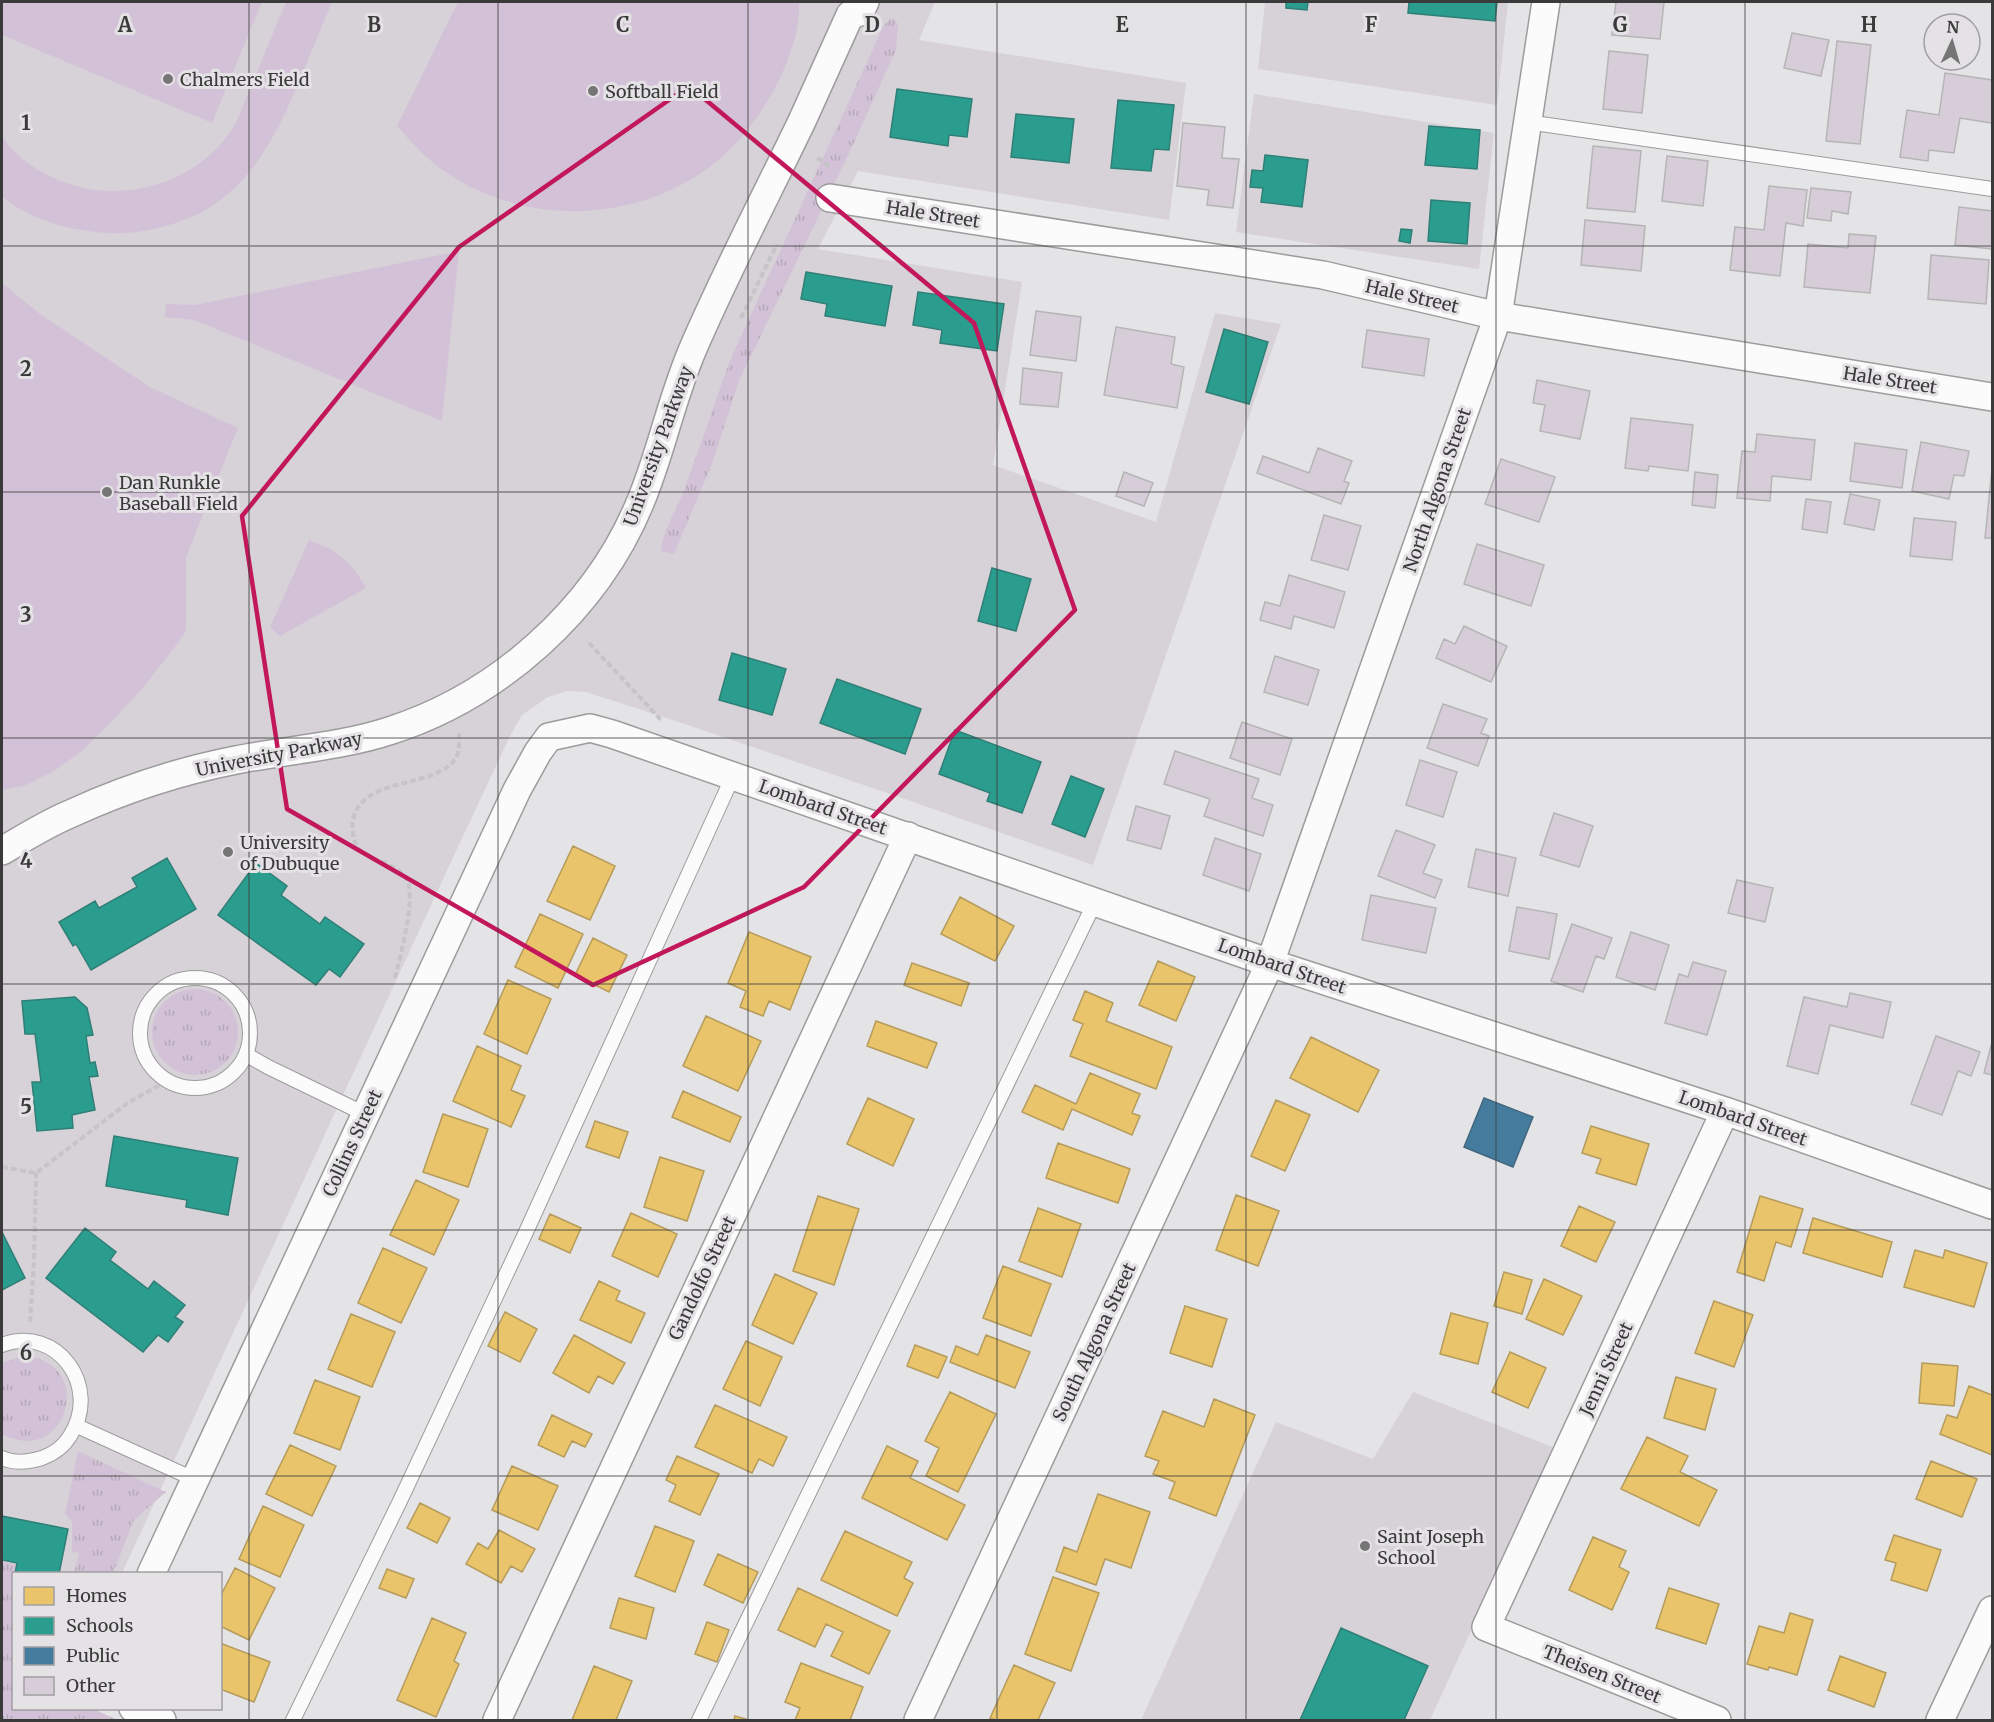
<svg xmlns="http://www.w3.org/2000/svg" width="1994" height="1722" font-family="Merriweather,serif">
<style>
.built{fill:#d7d2d8}
.grass{fill:url(#grass-tufts)}
.pitch{fill:#d3c2d7}
.homes{fill:#e9c46a;stroke:#b59b5c;stroke-width:1.5}
.schools{fill:#2a9d8f;stroke:#2f7f76;stroke-width:1.5}
.public{fill:#457b9d;stroke:#426880;stroke-width:1.5}
.building{fill:#d6cdd8;stroke:#b6b5b6;stroke-width:1.5}
.lines{fill:none;stroke-linecap:round;stroke-linejoin:round}
.lane-casing{stroke:#9c9c9d;stroke-width:16}
.street-casing{stroke:#9c9c9d;stroke-width:30}
.path{stroke:#c5c4c6;stroke-width:4;stroke-dasharray:6 3;stroke-linecap:butt}
.lane{stroke:#fbfbfb;stroke-width:14}
.street{stroke:#fbfbfb;stroke-width:27}
.marked{fill:none;stroke:#c2185b;stroke-width:4.5;stroke-linejoin:round}
.grid{fill:none;stroke:#3b3a3b;stroke-width:1.5;stroke-opacity:0.55}
.poi-dot{fill:#767576;stroke:#e5e2e6;stroke-width:2}
.labels{text-anchor:middle;dominant-baseline:central;stroke-width:6;stroke-linejoin:round;paint-order:stroke}
.poi-label{font-size:18px;fill:#3b3a3b;stroke:#e5e2e6;text-anchor:start}
.street-label{font-size:18px;fill:#3b3a3b;stroke:#e5e2e6}
.grid-label{font-size:20px;text-anchor:middle;font-weight:bold;fill:#3b3a3b;stroke:#e5e2e6;stroke-width:6;stroke-linejoin:round;paint-order:stroke}
</style>
<defs>
<pattern id="grass-tufts" width="24" height="20" patternUnits="userSpaceOnUse" patternTransform="scale(1.5)"><rect width="24" height="20" fill="#d3c2d7"/><path d="M3 7l-1-3M5 7V3M7 7l1-3M15 17l-1-3M17 17v-4M19 17l1-3" fill="none" stroke="#b6a7b9"/></pattern>
</defs>
<rect width="100%" height="100%" fill="#e4e3e5"/>
<path class="built" d="M2 2H935L919 40 1186 83 1169 220 858 171 818 249 1022 282 993 465 1156 522 1215 313 1281 324 1093 865 899 797 688 725 586 692 568 691 548 697 522 715 510 736 450 864 122 1573 14 1574 2 1705Z
M1265 2H1508L1497 105 1258 69Z
M1254 94 1494 133 1479 269 1236 232Z
M1413 1392 1555 1448 1430 1720H1141L1276 1422 1373 1459Z"/>
<path class="grass" d="M894 18 898 25 896 50 852 147 739 381 712 464 674 554 661 551C662 532 675 513 682 495 700 449 714 402 732 356L884 25 891 19Z
M152 1032a43 43 0 1 1 86 0a43 43 0 1 1-86 0Z
M23 1356C99 1361 66 1469 2 1434V1363Z
M78 1451 166 1492 134 1520 113 1573H74L79 1553 72 1552V1521L65 1514Z
M2 1562 21 1565 20 1573 14 1574V1708L94 1709 117 1720H2Z"/>
<path class="pitch" d="M3 2H262L212 123 2 35Z
M286 2H332C321 28 310 55 299 82 271 148 241 206 166 226 148 231 130 234 112 233 73 232 33 221 2 197V137C23 166 58 184 94 190 148 197 208 172 235 124 241 112 246 98 251 86 263 58 274 30 286 2Z
M458 2H799C801 39 779 86 758 116 747 130 736 145 722 157 647 222 533 229 450 175 429 162 413 144 397 126Z
M459 251 442 421 194 320 165 317 166 304 195 305Z
M2 283 40 314 150 387 238 428 186 557V631L178 643 142 689 113 720 82 751 54 771 24 786 2 790Z
M309 540C337 550 352 562 366 588L280 636 270 627Z"/>
<path class="homes" d="M573 846 615 866 590 920 547 901Z
M960 897 1014 926 995 961 941 934Z
M540 914 583 934 558 988 515 967Z
M749 932 811 957 790 1010 769 1001 763 1016 740 1007 746 991 728 983Z
M593 938 627 955 609 992 575 975Z
M1158 961 1195 977 1176 1021 1139 1005Z
M912 963 969 983 961 1006 904 985Z
M508 980 551 999 527 1054 484 1034Z
M1085 991 1113 1003 1106 1021 1172 1047 1156 1089 1070 1056 1083 1024 1073 1020Z
M706 1016 761 1041 738 1091 683 1066Z
M876 1021 937 1043 927 1068 867 1046Z
M1311 1037 1379 1070 1358 1112 1290 1078Z
M477 1046 521 1066 511 1090 525 1096 511 1127 453 1101Z
M1090 1073 1140 1094 1132 1113 1140 1116 1132 1135 1072 1109 1063 1130 1022 1112 1035 1085 1076 1104Z
M683 1091 741 1117 730 1142 672 1117Z
M868 1098 914 1119 893 1166 847 1144Z
M1276 1100 1310 1115 1285 1171 1251 1156Z
M443 1114 488 1129 468 1187 423 1172Z
M595 1121 628 1132 619 1158 586 1147Z
M1591 1126 1649 1144 1636 1185 1596 1173 1601 1159 1582 1153Z
M1058 1143 1130 1169 1118 1203 1046 1178Z
M660 1157 704 1171 687 1221 644 1207Z
M416 1180 459 1200 434 1255 390 1235Z
M1236 1195 1279 1211 1258 1266 1216 1250Z
M818 1196 859 1209 834 1285 793 1271Z
M1760 1196 1803 1209 1791 1247 1776 1242 1764 1281 1737 1272Z
M1579 1206 1615 1222 1596 1262 1561 1246Z
M1038 1208 1081 1224 1062 1277 1019 1261Z
M631 1213 677 1234 658 1277 612 1256Z
M550 1214 581 1228 570 1253 539 1239Z
M1813 1218 1892 1242 1882 1277 1803 1253Z
M383 1248 427 1268 401 1323 358 1303Z
M1915 1250 1943 1258 1945 1250 1987 1263 1974 1307 1904 1287Z
M1003 1266 1051 1284 1031 1336 983 1318Z
M1504 1272 1532 1280 1522 1314 1494 1306Z
M775 1274 817 1293 793 1344 752 1325Z
M1544 1279 1582 1296 1563 1335 1526 1319Z
M599 1281 620 1291 616 1300 645 1313 631 1343 580 1320Z
M1714 1301 1753 1315 1734 1367 1695 1353Z
M1185 1306 1227 1319 1212 1367 1170 1353Z
M505 1312 537 1329 520 1362 488 1346Z
M1451 1313 1488 1323 1478 1364 1440 1354Z
M351 1314 395 1332 372 1387 328 1369Z
M574 1335 625 1363 613 1384 598 1376 589 1393 553 1373Z
M986 1335 1030 1352 1015 1388 950 1362 956 1346 978 1355Z
M746 1341 782 1357 760 1406 723 1389Z
M915 1345 947 1357 938 1378 907 1366Z
M1510 1352 1546 1368 1528 1408 1492 1392Z
M1922 1363 1958 1366 1954 1406 1919 1403Z
M1676 1377 1716 1389 1705 1430 1664 1418Z
M315 1380 360 1397 340 1450 294 1433Z
M1969 1386 1992 1395V1455L1940 1434 1947 1415 1957 1418Z
M950 1392 996 1414 958 1492 926 1476 939 1448 925 1441Z
M1214 1399 1255 1415 1216 1516 1169 1498 1175 1482 1153 1474 1159 1461 1145 1456 1163 1411 1204 1427Z
M715 1405 787 1437 773 1466 759 1459 752 1473 695 1447Z
M552 1415 592 1434 585 1447 572 1441 564 1457 538 1445Z
M1647 1437 1688 1456 1680 1472 1717 1490 1699 1526 1621 1489Z
M290 1445 336 1466 312 1516 266 1494Z
M887 1446 918 1461 910 1478 965 1505 947 1540 862 1498Z
M677 1456 719 1474 700 1515 669 1501 676 1485 666 1480Z
M1931 1461 1977 1479 1962 1517 1916 1499Z
M512 1466 558 1486 538 1530 492 1510Z
M1098 1494 1150 1512 1131 1568 1105 1559 1096 1585 1056 1571 1064 1547 1077 1552Z
M420 1503 450 1518 437 1543 407 1528Z
M263 1506 304 1525 280 1577 239 1559Z
M655 1526 694 1541 675 1592 635 1576Z
M499 1530 535 1549 522 1572 511 1566 501 1583 466 1564 478 1543 488 1549Z
M845 1531 912 1562 904 1578 913 1583 897 1616 821 1580Z
M1894 1535 1941 1550 1927 1591 1891 1580 1896 1563 1885 1560Z
M1593 1537 1626 1551 1619 1567 1629 1572 1612 1610 1569 1590Z
M718 1554 758 1572 743 1603 704 1585Z
M235 1568 275 1588 249 1640 220 1626V1597Z
M387 1569 414 1579 406 1598 379 1588Z
M1053 1577 1099 1593 1071 1671 1025 1654Z
M798 1588 890 1631 869 1674 831 1656 843 1632 826 1624 815 1647 778 1630Z
M1669 1588 1719 1604 1706 1644 1656 1628Z
M619 1598 654 1608 646 1639 610 1628Z
M1790 1613 1813 1620 1797 1675 1769 1667 1768 1670 1747 1664 1759 1626 1784 1633Z
M432 1618 466 1633 454 1661 459 1664 436 1717 397 1700Z
M707 1622 729 1630 717 1662 695 1654Z
M220 1643 270 1662 254 1702 220 1689Z
M1840 1656 1886 1673 1874 1707 1828 1690Z
M801 1663 863 1687 850 1720H795L800 1708 785 1702Z
M1014 1665 1055 1683 1038 1720H995L990 1718Z
M594 1666 632 1681 616 1720H572Z
M735 1716 749 1720H734Z"/>
<path class="schools" d="M1286 2H1308L1307 10 1286 8Z
M1409 2H1497L1495 21 1408 13Z
M897 89 972 99 967 137 949 135 948 146 890 137Z
M1118 100 1174 105 1169 150 1154 149 1151 171 1111 168Z
M1016 114 1074 119 1069 163 1011 157Z
M1429 126 1480 130 1477 169 1425 165Z
M1265 155 1308 160 1302 207 1261 202 1263 188 1250 187 1252 170 1263 171Z
M1431 200 1470 203 1467 244 1428 241Z
M1401 229 1412 230 1410 243 1399 241Z
M806 272 892 286 885 326 825 316 827 304 801 299Z
M918 292 1004 304 997 351 940 343 942 330 913 325Z
M1224 329 1268 342 1249 404 1206 392Z
M992 568 1031 579 1016 631 978 621Z
M732 653 786 669 772 715 719 700Z
M837 679 921 709 905 754 820 723Z
M955 730 1041 762 1022 813 987 801 990 793 939 774Z
M1071 776 1104 789 1085 837 1052 824Z
M167 858 196 909 91 970 76 944 73 946 59 922 95 901 99 908 137 887 132 878Z
M256 863 287 886 281 895 320 924 325 917 364 944 340 977 329 969 316 985 218 915Z
M75 997 87 1008 93 1035 86 1036 90 1063 95 1062 98 1076 89 1077 95 1110 72 1115 73 1128 37 1131 32 1082H41L35 1034H25L22 1001Z
M114 1136 238 1158 228 1215 186 1207 187 1200 106 1186Z
M85 1228 116 1252 110 1260 148 1289 154 1281 185 1305 175 1317 183 1322 168 1342 158 1335 143 1352 46 1278Z
M2 1232 25 1278 2 1290Z
M2 1516 68 1529 59 1574H15L17 1563 2 1560Z
M1341 1628 1428 1666 1404 1720H1300Z"/>
<path class="public" d="M1484 1098 1533 1117 1513 1167 1464 1147Z"/>
<path class="building" d="M1616 2H1664L1660 39 1612 35Z
M1792 33 1829 40 1821 76 1784 68Z
M1837 41 1871 45 1860 144 1826 141Z
M1609 51 1648 55 1642 113 1603 109Z
M1945 73 1992 80V123L1960 118 1954 153 1929 150 1928 161 1900 157 1907 110 1939 115Z
M1183 123 1225 127 1222 158 1239 159 1233 208 1207 205 1209 190 1177 186Z
M1593 146 1641 151 1635 212 1587 208Z
M1667 156 1708 161 1703 206 1662 201Z
M1769 186 1807 190 1803 226 1786 223 1780 276 1730 270 1735 227 1764 230Z
M1811 188 1851 192 1848 214 1832 211 1831 221 1807 218Z
M1959 207 1992 211V249L1955 245Z
M1585 220 1645 226 1641 271 1581 265Z
M1849 234 1876 236 1870 293 1804 287 1808 244 1848 248Z
M1931 255 1989 260 1986 304 1928 299Z
M1036 311 1081 317 1076 361 1030 355Z
M1116 327 1175 337 1171 364 1184 367 1177 408 1104 395Z
M1367 330 1429 339 1424 376 1362 367Z
M1023 368 1062 373 1058 407 1020 404Z
M1537 380 1590 391 1580 439 1540 431 1545 405 1533 403Z
M1631 418 1693 425 1688 471 1649 466 1648 471 1625 468Z
M1757 434 1815 440 1811 480 1772 476 1770 501 1737 498 1742 451 1755 452Z
M1921 442 1969 451 1964 476 1954 475 1949 499 1912 491Z
M1855 443 1907 450 1902 488 1850 481Z
M1318 448 1352 461 1344 481 1349 483 1341 504 1257 473 1263 456 1309 473Z
M1501 459 1555 477 1539 522 1485 504Z
M1992 469V538H1985Z
M1124 472 1153 483 1144 506 1116 496Z
M1695 472 1718 475 1715 508 1692 505Z
M1850 494 1880 500 1874 530 1844 524Z
M1806 499 1831 502 1827 533 1802 529Z
M1324 515 1361 526 1348 570 1311 560Z
M1914 518 1956 522 1952 560 1910 556Z
M1477 544 1544 565 1531 606 1464 584Z
M1289 575 1345 592 1334 628 1294 616 1291 629 1260 620 1265 602 1280 606Z
M1464 626 1507 646 1491 682 1436 658 1444 639 1455 644Z
M1275 656 1319 670 1308 705 1264 692Z
M1443 704 1487 719 1481 733 1489 736 1478 766 1427 748Z
M1242 722 1292 739 1280 775 1230 758Z
M1175 751 1259 779 1252 798 1273 805 1263 836 1204 816 1210 799 1164 784Z
M1420 760 1457 772 1443 817 1406 805Z
M1136 806 1170 816 1161 849 1127 840Z
M1554 813 1593 826 1579 867 1540 855Z
M1396 830 1435 845 1423 873 1442 880 1435 898 1378 876Z
M1215 838 1261 854 1249 891 1203 875Z
M1476 849 1516 858 1508 896 1468 887Z
M1737 880 1773 888 1765 922 1728 913Z
M1371 895 1436 908 1426 953 1362 940Z
M1517 907 1557 914 1549 959 1509 951Z
M1572 924 1612 938 1604 959 1596 956 1583 992 1551 981Z
M1631 932 1669 945 1655 990 1616 977Z
M1693 962 1726 971 1707 1035 1665 1023 1679 974 1688 977Z
M1850 993 1891 1002 1883 1038 1830 1025 1818 1074 1787 1066 1804 997 1847 1007Z
M1936 1036 1980 1052 1971 1076 1958 1071 1942 1115 1911 1104Z
M1992 1042V1075L1984 1073Z"/>
<g class="lines">
<g class="lane-casing">
<path id="lane" d="M1527 122 1992 189
M140 1033a55 55 0 1 1 110 0a55 55 0 1 1-110 0Z
M247 1055 268 1067 365 1114
M2 1345C57 1324 102 1387 70 1436 64 1446 53 1454 42 1458 29 1462 15 1464 2 1458
M77 1426 196 1480
M293 1720 400 1501 526 1232 733 776
M699 1720 1095 902"/>
</g>
<g class="street-casing">
<path id="street" d="M830 198 1323 275 1498 316 1992 397
M2 851C24 838 46 824 70 814 122 790 180 771 236 760 286 750 340 747 389 731 499 696 596 609 640 503 662 451 672 395 695 344 728 268 766 196 802 121 818 86 834 51 850 15L860 12 865 2
M151 1574 517 790 538 752 549 737 590 728 612 734 1270 963 1725 1111 1992 1205
M133 1708 162 1720
M497 1720 908 836
M918 1720 1270 963 1498 316 1546 2
M1717 1720 1486 1627 1725 1111
M1940 1720 1992 1610"/>
</g>
<path class="path" d="M817 158 824 162 831 169
M741 318 777 244
M589 643 662 721
M395 978C400 956 415 903 408 883 399 857 356 865 353 834 352 827 352 822 354 816 367 775 440 789 457 756 460 749 459 740 459 733
M2 1167 36 1173 129 1102 167 1081
M30 1322 34 1262 36 1173"/>
<use href="#lane" class="lane"/>
<use href="#street" class="street"/>
</g>
<path class="marked" d="M689 86 974 323 1075 610 804 887 593 985 287 809 242 516 459 247Z"/>
<path class="grid" d="M249 2V1720M498 2V1720M748 2V1720M997 2V1720M1246 2V1720M1496 2V1720M1745 2V1720M2 246H1992M2 492H1992M2 738H1992M2 984H1992M2 1230H1992M2 1476H1992"/>
<g class="poi-dot">
<circle cx="168" cy="79" r="6"/>
<circle cx="593" cy="91" r="6"/>
<circle cx="107" cy="492" r="6"/>
<circle cx="228" cy="852" r="6"/>
<circle cx="1365" cy="1546" r="6"/>
</g>
<g class="labels">
<g class="poi-label">
<text x="180" y="79">Chalmers Field</text>
<text x="605" y="91">Softball Field</text>
<text x="119" y="482">Dan Runkle<tspan x="119" dy="21">Baseball Field</tspan></text>
<text x="240" y="842">University<tspan x="240" dy="21">of Dubuque</tspan></text>
<text x="1377" y="1536">Saint Joseph<tspan x="1377" dy="21">School</tspan></text>
</g>
<g class="street-label">
<text transform="translate(933 214) rotate(9)">Hale Street</text>
<text transform="translate(1412 296) rotate(13)">Hale Street</text>
<text transform="translate(1890 380) rotate(9)">Hale Street</text>
<text transform="translate(658 446) rotate(-70)">University Parkway</text>
<text transform="translate(1437 490) rotate(-71)">North Algona Street</text>
<text transform="translate(279 754) rotate(-11)">University Parkway</text>
<text transform="translate(823 807) rotate(19)">Lombard Street</text>
<text transform="translate(1282 966) rotate(19)">Lombard Street</text>
<text transform="translate(1743 1118) rotate(19)">Lombard Street</text>
<text transform="translate(352 1143) rotate(-65)">Collins Street</text>
<text transform="translate(702 1278) rotate(-65)">Gandolfo Street</text>
<text transform="translate(1094 1342) rotate(-65)">South Algona Street</text>
<text transform="translate(1606 1369) rotate(-65)">Jenni Street</text>
<text transform="translate(1602 1674) rotate(22)">Theisen Street</text>
</g>
</g>
<g class="grid-label">
<text x="125" y="32">A</text>
<text x="374" y="32">B</text>
<text x="623" y="32">C</text>
<text x="872" y="32">D</text>
<text x="1122" y="32">E</text>
<text x="1371" y="32">F</text>
<text x="1620" y="32">G</text>
<text x="1869" y="32">H</text>
<text x="26" y="130">1</text>
<text x="26" y="376">2</text>
<text x="26" y="622">3</text>
<text x="26" y="868">4</text>
<text x="26" y="1114">5</text>
<text x="26" y="1360">6</text>
</g>
<rect width="1994" height="1722" fill="none" stroke="#3b3a3b" stroke-width="6"/>
<rect x="12" y="1572" width="210" height="138" fill="#e5e2e6" stroke="#a19fa2" stroke-width="1.5"/>
<rect x="24" y="1587" width="30" height="18" fill="#e9c46a" stroke="#a19fa2" stroke-width="1.5"/>
<text x="66" y="1602" font-size="18" fill="#3b3a3b">Homes</text>
<rect x="24" y="1617" width="30" height="18" fill="#2a9d8f" stroke="#a19fa2" stroke-width="1.5"/>
<text x="66" y="1632" font-size="18" fill="#3b3a3b">Schools</text>
<rect x="24" y="1647" width="30" height="18" fill="#457b9d" stroke="#a19fa2" stroke-width="1.5"/>
<text x="66" y="1662" font-size="18" fill="#3b3a3b">Public</text>
<rect x="24" y="1677" width="30" height="18" fill="#d6cdd8" stroke="#a19fa2" stroke-width="1.5"/>
<text x="66" y="1692" font-size="18" fill="#3b3a3b">Other</text>
<g transform="translate(1952 42) rotate(4)"><circle r="28" fill="#e5e2e6" stroke="#a19fa2" stroke-width="1.5"/>
<path d="M0-4.5L10 22L0 15L-10 22Z" fill="#767576"/>
<text y="-9" font-size="16" font-weight="bold" text-anchor="middle" fill="#3b3a3b">N</text>
</g>
</svg>
